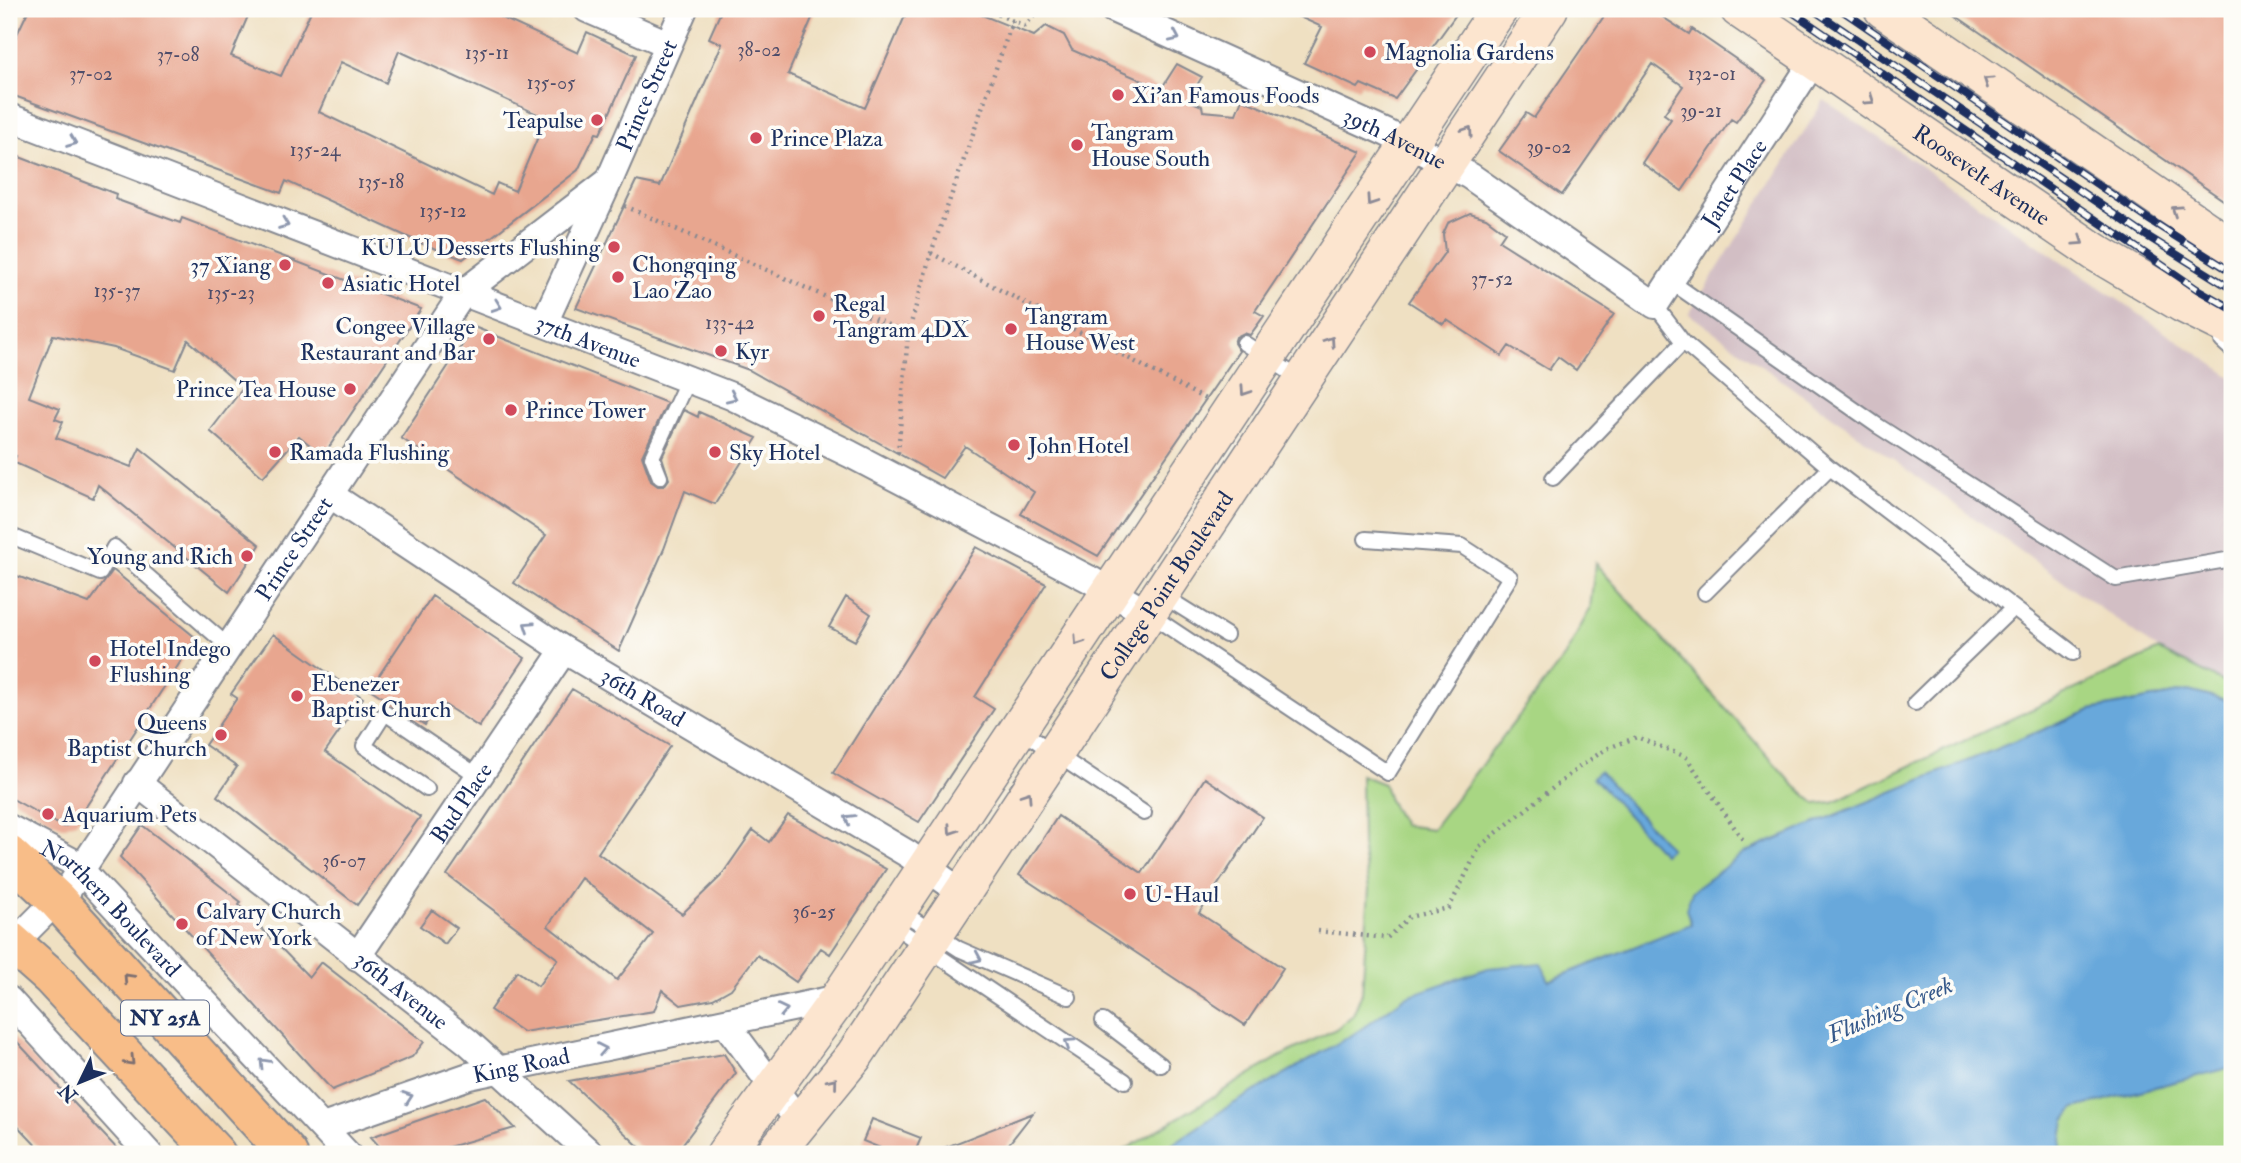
<svg xmlns="http://www.w3.org/2000/svg" width="2241" height="1163" font-family="'IM FELL Double Pica',serif">
<style>
.industrial{fill:#d2bec4}
.green{fill:#a8d683;stroke:#628270;stroke-width:2}
.water{fill:#68a8db;stroke:#426c9c;stroke-width:2}
.building{fill:#e8a68f;fill-rule:evenodd}
.lines{fill:none;stroke-linecap:round;stroke-linejoin:round}
.lane-casing{stroke:#858890;stroke-width:18}
.street-casing{stroke:#858890;stroke-width:30}
.secondary-casing{stroke:#858890;stroke-width:40}
.primary-casing{stroke:#858890;stroke-width:42}
.path{stroke:#858890;stroke-width:4.5;stroke-dasharray:2 5;stroke-linecap:butt}
.lane{stroke:#fff;stroke-width:14}
.street{stroke:#fff;stroke-width:26}
.secondary{stroke:#fce5cf;stroke-width:37}
.primary{stroke:#f8bd88;stroke-width:38}
.rail-casing{stroke:#1b2f5e;stroke-width:8}
.rail{stroke:#fdfcf7;stroke-width:5;stroke-dasharray:16;stroke-linecap:butt}
.oneway{stroke:#8d97ae}
.oneway2{stroke:#8c8a96}
.oneway3{stroke:#7e6f71}
.poi-dot{fill:#d1495b;stroke:#fdfcf7;stroke-width:2.5}
.labels{text-anchor:middle;dominant-baseline:central;stroke-width:7;stroke-linejoin:round;paint-order:stroke}
.number-label{font-size:19px;fill:#4e4d6a}
.shield{fill:#fdfcf7;stroke:#5f6c8c;stroke-width:2}
.shield-label{font-size:21px;font-weight:bold;fill:#1b2f5e}
.poi-label{font-size:23px;fill:#1b2f5e;stroke:#fdfcf7;text-anchor:start}
.street-label{font-size:23px;fill:#1b2f5e;stroke:#fdfcf7}
.water-label{font-size:24px;font-style:italic;fill:#36598a;stroke:#fdfcf7}
</style>
<rect width="100%" height="100%" fill="#fdfcf7"/>
<filter id="ink" filterUnits="userSpaceOnUse"><feTurbulence type="fractalNoise" baseFrequency=".0143" numOctaves="2"/><feDisplacementMap in="SourceGraphic" scale="14" xChannelSelector="R" yChannelSelector="G"/><feConvolveMatrix kernelMatrix="1 2 1 2 8 2 1 2 1" color-interpolation-filters="sRGB"/></filter>
<filter id="wash" filterUnits="userSpaceOnUse"><feTurbulence type="fractalNoise" baseFrequency=".00686" numOctaves="4" result="noise"/><feDisplacementMap in="SourceGraphic" scale="28" xChannelSelector="R" yChannelSelector="G"/><feGaussianBlur stdDeviation="1.57" result="paint"/><feColorMatrix in="noise" values="0 0 0 0 0 0 0 0 0 0 0 0 0 0 0 0 0 1.4 0 .05"/><feComposite in="paint" operator="in"/></filter>
<g filter="url(#wash)">
<rect width="100%" height="100%" fill="#efe0c2"/>
<path class="industrial" d="M1824 100 2232 377V686L2159 650 1689 314Z"/>
<path class="green" d="M1595 563 1793 784 1816 804 1833 802 2159 650 2232 686V702L2188 691 2091 710 1746 852 1692 924 1548 981 1405 997 1357 1032 1226 1108 1158 1154H1118L1281 1056 1336 1029 1353 1015 1362 993 1369 889 1362 846 1361 775 1384 784 1388 798 1403 825 1432 829 1565 656 1590 609Z
M2232 1034V1140L2211 1154H1995L2034 1117Z"/>
<path class="water" d="M2188 691 2232 702V1067L2075 1108 2065 1120 2060 1154H1158L1226 1108 1357 1032 1405 997 1488 968 1541 963 1549 981 1691 924 1686 909 1692 891 1746 852 2091 710Z
M1599 771 1670 848 1663 854 1593 777Z"/>
<g id="blocks">
<path class="building" d="M29 9H251L231 56 281 76 312 9H483L578 53 587 32 636 55 600 134 596 133 578 170 463 259 423 244 286 181 281 193 9 94V51ZM399 51 546 118 515 191 497 183 492 195 319 112 341 62 386 83Z
M722 9H816L788 74 865 108 908 9H967L1034 36 1046 26 1064 35 1072 50 1161 89 1177 64 1202 77 1188 100 1202 106 1203 111 1236 114 1242 99 1361 152 1255 311 1264 316 1250 335 1244 333 1236 337 1234 343 1239 351 1098 556 1021 514 1034 492 965 446 942 478 749 370 576 308 636 181 660 186 722 44 709 38Z
M1282 9H1460L1395 99 1361 84 1358 88 1304 63 1322 27Z
M1609 9H1650L1689 34 1692 29 1766 80 1736 122 1731 119 1682 191 1642 163 1671 119 1664 114 1683 86 1652 64 1562 195 1499 151 1526 113 1534 118Z
M1946 9H2232V206Z
M9 153 116 194 115 199 180 223 182 218 421 309 323 456 299 436 263 477 210 431 243 388 188 340 175 370 114 348 53 335 29 397 60 409 55 419 63 422 56 438 131 467 140 448 260 545 229 592 98 485 93 498 13 462 16 456 9 453Z
M1470 213 1486 218 1505 232 1499 241 1614 314 1576 370 1558 357 1549 370 1509 346 1502 356 1447 320 1443 324 1409 302 1445 252 1443 234 1448 223Z
M474 327 667 403 642 456 651 481 658 486H664L669 479 662 457 684 410 698 417 699 412 757 438 715 504 685 491 664 549 619 651 514 583 546 535 401 438Z
M976 547 1046 584 975 697 994 709 919 822 833 773Z
M113 570 196 638 76 822 63 827 9 797V573L89 603Z
M432 596 525 658 479 727 445 705 439 713H432L425 725 370 689Z
M846 597 871 614 855 641 829 627Z
M273 634 363 698 325 752 420 817 357 905 217 796 237 767 205 745 237 698 231 694Z
M572 689 670 746 598 853 682 914 721 876 753 830 769 842 788 815 886 869 830 954 821 948 796 982 757 955 731 989 713 999 681 1005 662 990 654 1011 523 1032 490 1010 517 971 538 986 558 959 447 875ZM581 878 653 934 617 980 548 926Z
M1205 778 1263 817 1199 913 1283 968 1245 1025 1019 875 1058 816 1142 873Z
M142 825 241 902 239 905 309 977 321 962 424 1042 412 1057 332 1090 120 857Z
M432 910 457 928 445 944 420 926Z
M9 1033 59 1087 122 1154H44L9 1117Z
M724 1054 736 1073 675 1154H647L569 1081Z
M485 1097 515 1128 424 1154H386L371 1137Z
M1033 1113 1001 1154H931V1153Z
M872 1119 921 1138 914 1154H895L863 1141Z"/>
</g>
</g>
<g filter="url(#ink)">
<use href="#blocks" fill-opacity="0" stroke="#858890" stroke-width="2"/>
<g class="lines">
<g class="lane-casing">
<path id="lane" d="M1670 281 1878 426 2116 579 2232 559
M1655 305 1683 342 1830 468 2073 653
M2222 329V341L2232 350
M1244 343 1302 380
M660 477 652 457 688 379
M1553 478 1683 342
M9 535 100 573 114 547 228 646
M1705 593 1830 468
M1162 595 1226 635
M1149 614 1388 773 1510 577 1462 546 1366 539
M1915 703 2013 608
M1020 730 1144 813
M427 789 364 746 385 713 478 776
M899 910 959 949 1069 997
M891 924 1125 1081
M1103 1021 1161 1065"/>
</g>
<g class="street-casing">
<g id="street">
<path d="M587 9 668 44"/>
<path id="s1" d="M1113 9 1387 133 1470 176 1655 305 1813 62"/>
<path id="s2" d="M9 117 731 396 850 454 1091 580 1148 614"/>
<path d="M544 323 607 185"/>
<path id="s3" d="M329 494 564 650 908 854 962 893"/>
<path id="s4" d="M137 783 468 1042 591 1154"/>
<path id="s5" d="M9 828 73 862 347 1154"/>
<path id="s6" d="M9 948 69 888 463 293 609 181 684 9"/>
<path id="s7" d="M357 957 564 650"/>
<path d="M9 1000 149 1154"/>
<path d="M726 1024 800 1123"/>
<path id="s8" d="M323 1127 469 1076 839 998"/>
</g>
</g>
<g class="secondary-casing">
<g id="secondary">
<path id="s9" d="M1739 9 2095 252 2183 304 2232 328"/>
<path d="M1883 9 2232 248"/>
<path d="M725 1154 839 998 1499 9"/>
<path id="s10" d="M774 1154 854 1056 1549 9"/>
</g>
</g>
<g class="primary-casing">
<path id="primary" d="M9 855 57 900 288 1154
M9 940 51 977 216 1154"/>
</g>
<path class="path" d="M985 9 1025 26 1039 9
M625 206 908 334
M931 253 1205 399
M898 453 908 334 931 253 1013 20
M1318 931 1387 938 1409 917 1449 908 1480 846 1578 768 1606 749 1637 737 1686 757 1743 840"/>
<use href="#lane" class="lane"/>
<use href="#street" class="street"/>
<use href="#secondary" class="secondary"/>
<use href="#primary" class="primary"/>
<g class="rail-casing">
<path id="rail" d="M1788 9 2197 289 2232 309
M1812 9 2139 231 2232 289
M1840 9 2148 219 2232 272"/>
</g>
<use href="#rail" class="rail"/>
</g>
<defs><path id="oneway-chevron" d="M-2-3.5L2.5 0L-2 3.5" fill="none" stroke-width="1.6" stroke-linecap="round" stroke-linejoin="round" transform="scale(1.75)"/></defs>
<g class="oneway">
<use href="#oneway-chevron" transform="translate(1175 37) rotate(24)"/>
<use href="#oneway-chevron" transform="translate(72 142) rotate(21)"/>
<use href="#oneway-chevron" transform="translate(284 224) rotate(21)"/>
<use href="#oneway-chevron" transform="translate(497 306) rotate(20)"/>
<use href="#oneway-chevron" transform="translate(732 397) rotate(24)"/>
<use href="#oneway-chevron" transform="translate(528 626) rotate(-146)"/>
<use href="#oneway-chevron" transform="translate(849 819) rotate(-149)"/>
<use href="#oneway-chevron" transform="translate(977 958) rotate(24)"/>
<use href="#oneway-chevron" transform="translate(783 1010) rotate(-12)"/>
<use href="#oneway-chevron" transform="translate(1069 1043) rotate(-146)"/>
<use href="#oneway-chevron" transform="translate(602 1049) rotate(-11)"/>
<use href="#oneway-chevron" transform="translate(264 1063) rotate(-134)"/>
<use href="#oneway-chevron" transform="translate(408 1097) rotate(-19)"/>
</g>
<g class="oneway2">
<use href="#oneway-chevron" transform="translate(1988 81) rotate(-146)"/>
<use href="#oneway-chevron" transform="translate(1870 100) rotate(34)"/>
<use href="#oneway-chevron" transform="translate(1468 131) rotate(-56)"/>
<use href="#oneway-chevron" transform="translate(1371 201) rotate(124)"/>
<use href="#oneway-chevron" transform="translate(2176 210) rotate(-146)"/>
<use href="#oneway-chevron" transform="translate(2079 241) rotate(34)"/>
<use href="#oneway-chevron" transform="translate(1330 341) rotate(-56)"/>
<use href="#oneway-chevron" transform="translate(1245 391) rotate(124)"/>
<use href="#oneway-chevron" transform="translate(1078 641) rotate(124)"/>
<use href="#oneway-chevron" transform="translate(1027 796) rotate(-56)"/>
<use href="#oneway-chevron" transform="translate(952 830) rotate(124)"/>
<use href="#oneway-chevron" transform="translate(833 1082) rotate(-51)"/>
</g>
<g class="oneway3">
<use href="#oneway-chevron" transform="translate(128 978) rotate(-133)"/>
<use href="#oneway-chevron" transform="translate(130 1061) rotate(46)"/>
</g>
</g>
<g class="poi-dot">
<circle cx="1370" cy="52" r="7"/>
<circle cx="1118" cy="95" r="7"/>
<circle cx="597" cy="120" r="7"/>
<circle cx="756" cy="138" r="7"/>
<circle cx="1077" cy="145" r="7"/>
<circle cx="614" cy="247" r="7"/>
<circle cx="285" cy="265" r="7"/>
<circle cx="618" cy="277" r="7"/>
<circle cx="328" cy="283" r="7"/>
<circle cx="819" cy="316" r="7"/>
<circle cx="1011" cy="329" r="7"/>
<circle cx="489" cy="339" r="7"/>
<circle cx="721" cy="351" r="7"/>
<circle cx="350" cy="389" r="7"/>
<circle cx="511" cy="410" r="7"/>
<circle cx="1014" cy="445" r="7"/>
<circle cx="275" cy="452" r="7"/>
<circle cx="715" cy="452" r="7"/>
<circle cx="247" cy="556" r="7"/>
<circle cx="95" cy="661" r="7"/>
<circle cx="297" cy="696" r="7"/>
<circle cx="221" cy="735" r="7"/>
<circle cx="48" cy="814" r="7"/>
<circle cx="1130" cy="894" r="7"/>
<circle cx="182" cy="924" r="7"/>
</g>
<g class="labels">
<g class="number-label">
<text x="759" y="50">38-02</text>
<text x="487" y="53">135-11</text>
<text x="178" y="55">37-08</text>
<text x="91" y="74">37-02</text>
<text x="1712" y="74">132-01</text>
<text x="551" y="83">135-05</text>
<text x="1701" y="111">39-21</text>
<text x="1549" y="147">39-02</text>
<text x="315" y="150">135-24</text>
<text x="381" y="182">135-18</text>
<text x="443" y="211">135-12</text>
<text x="1492" y="279">37-52</text>
<text x="117" y="291">135-37</text>
<text x="231" y="293">135-23</text>
<text x="730" y="323">133-42</text>
<text x="344" y="861">36-07</text>
<text x="814" y="912">36-25</text>
</g>
<rect class="shield" x="121" y="1000.5" width="88" height="35" rx="5"/>
<g class="shield-label">
<text x="165" y="1018">NY 25A</text>
</g>
<g class="poi-label">
<text x="1384" y="52">Magnolia Gardens</text>
<text x="1132" y="95">Xi'an Famous Foods</text>
<text x="583" y="120" text-anchor="end">Teapulse</text>
<text x="1091" y="132">Tangram<tspan x="1091" dy="26">House South</tspan></text>
<text x="770" y="138">Prince Plaza</text>
<text x="600" y="247" text-anchor="end">KULU Desserts Flushing</text>
<text x="632" y="264">Chongqing<tspan x="632" dy="26">Lao Zao</tspan></text>
<text x="271" y="265" text-anchor="end">37 Xiang</text>
<text x="342" y="283">Asiatic Hotel</text>
<text x="833" y="303">Regal<tspan x="833" dy="26">Tangram 4DX</tspan></text>
<text x="1025" y="316">Tangram<tspan x="1025" dy="26">House West</tspan></text>
<text x="475" y="326" text-anchor="end">Congee Village<tspan x="475" dy="26">Restaurant and Bar</tspan></text>
<text x="735" y="351">Kyr</text>
<text x="336" y="389" text-anchor="end">Prince Tea House</text>
<text x="525" y="410">Prince Tower</text>
<text x="1028" y="445">John Hotel</text>
<text x="289" y="452">Ramada Flushing</text>
<text x="729" y="452">Sky Hotel</text>
<text x="233" y="556" text-anchor="end">Young and Rich</text>
<text x="109" y="648">Hotel Indego<tspan x="109" dy="26">Flushing</tspan></text>
<text x="311" y="683">Ebenezer<tspan x="311" dy="26">Baptist Church</tspan></text>
<text x="207" y="722" text-anchor="end">Queens<tspan x="207" dy="26">Baptist Church</tspan></text>
<text x="62" y="814">Aquarium Pets</text>
<text x="1144" y="894">U-Haul</text>
<text x="196" y="911">Calvary Church<tspan x="196" dy="26">of New York</tspan></text>
</g>
<g class="street-label">
<text stroke="none"><textPath href="#s6" startOffset="1076">Prince Street</textPath></text>
<text stroke="none"><textPath href="#s1" startOffset="310">39th Avenue</textPath></text>
<text stroke="none"><textPath href="#s9" startOffset="294">Roosevelt Avenue</textPath></text>
<text stroke="none"><textPath href="#s1" startOffset="765">Janet Place</textPath></text>
<text stroke="none"><textPath href="#s2" startOffset="621">37th Avenue</textPath></text>
<text stroke="none"><textPath href="#s6" startOffset="492">Prince Street</textPath></text>
<text stroke="none"><textPath href="#s10" startOffset="691">College Point Boulevard</textPath></text>
<text stroke="none"><textPath href="#s3" startOffset="374">36th Road</textPath></text>
<text stroke="none"><textPath href="#s7" startOffset="186">Bud Place</textPath></text>
<text stroke="none"><textPath href="#s5" startOffset="131">Northern Boulevard</textPath></text>
<text stroke="none"><textPath href="#s4" startOffset="336">36th Avenue</textPath></text>
<text stroke="none"><textPath href="#s8" startOffset="208">King Road</textPath></text>
</g>
<g class="water-label">
<text transform="translate(1890 1010) rotate(-23)">Flushing Creek</text>
</g>
</g>
<rect width="2241" height="1163" fill="none" stroke="#fdfcf7" stroke-width="35"/>
<g transform="translate(80 1082) rotate(227)" stroke="#fdfcf7" stroke-width="5" paint-order="stroke">
<path d="M0-5L12 26L0 18L-12 26Z" fill="#1b2f5e"/>
<text y="-10" font-size="19" font-weight="bold" text-anchor="middle" fill="#1b2f5e">N</text>
</g>
</svg>
